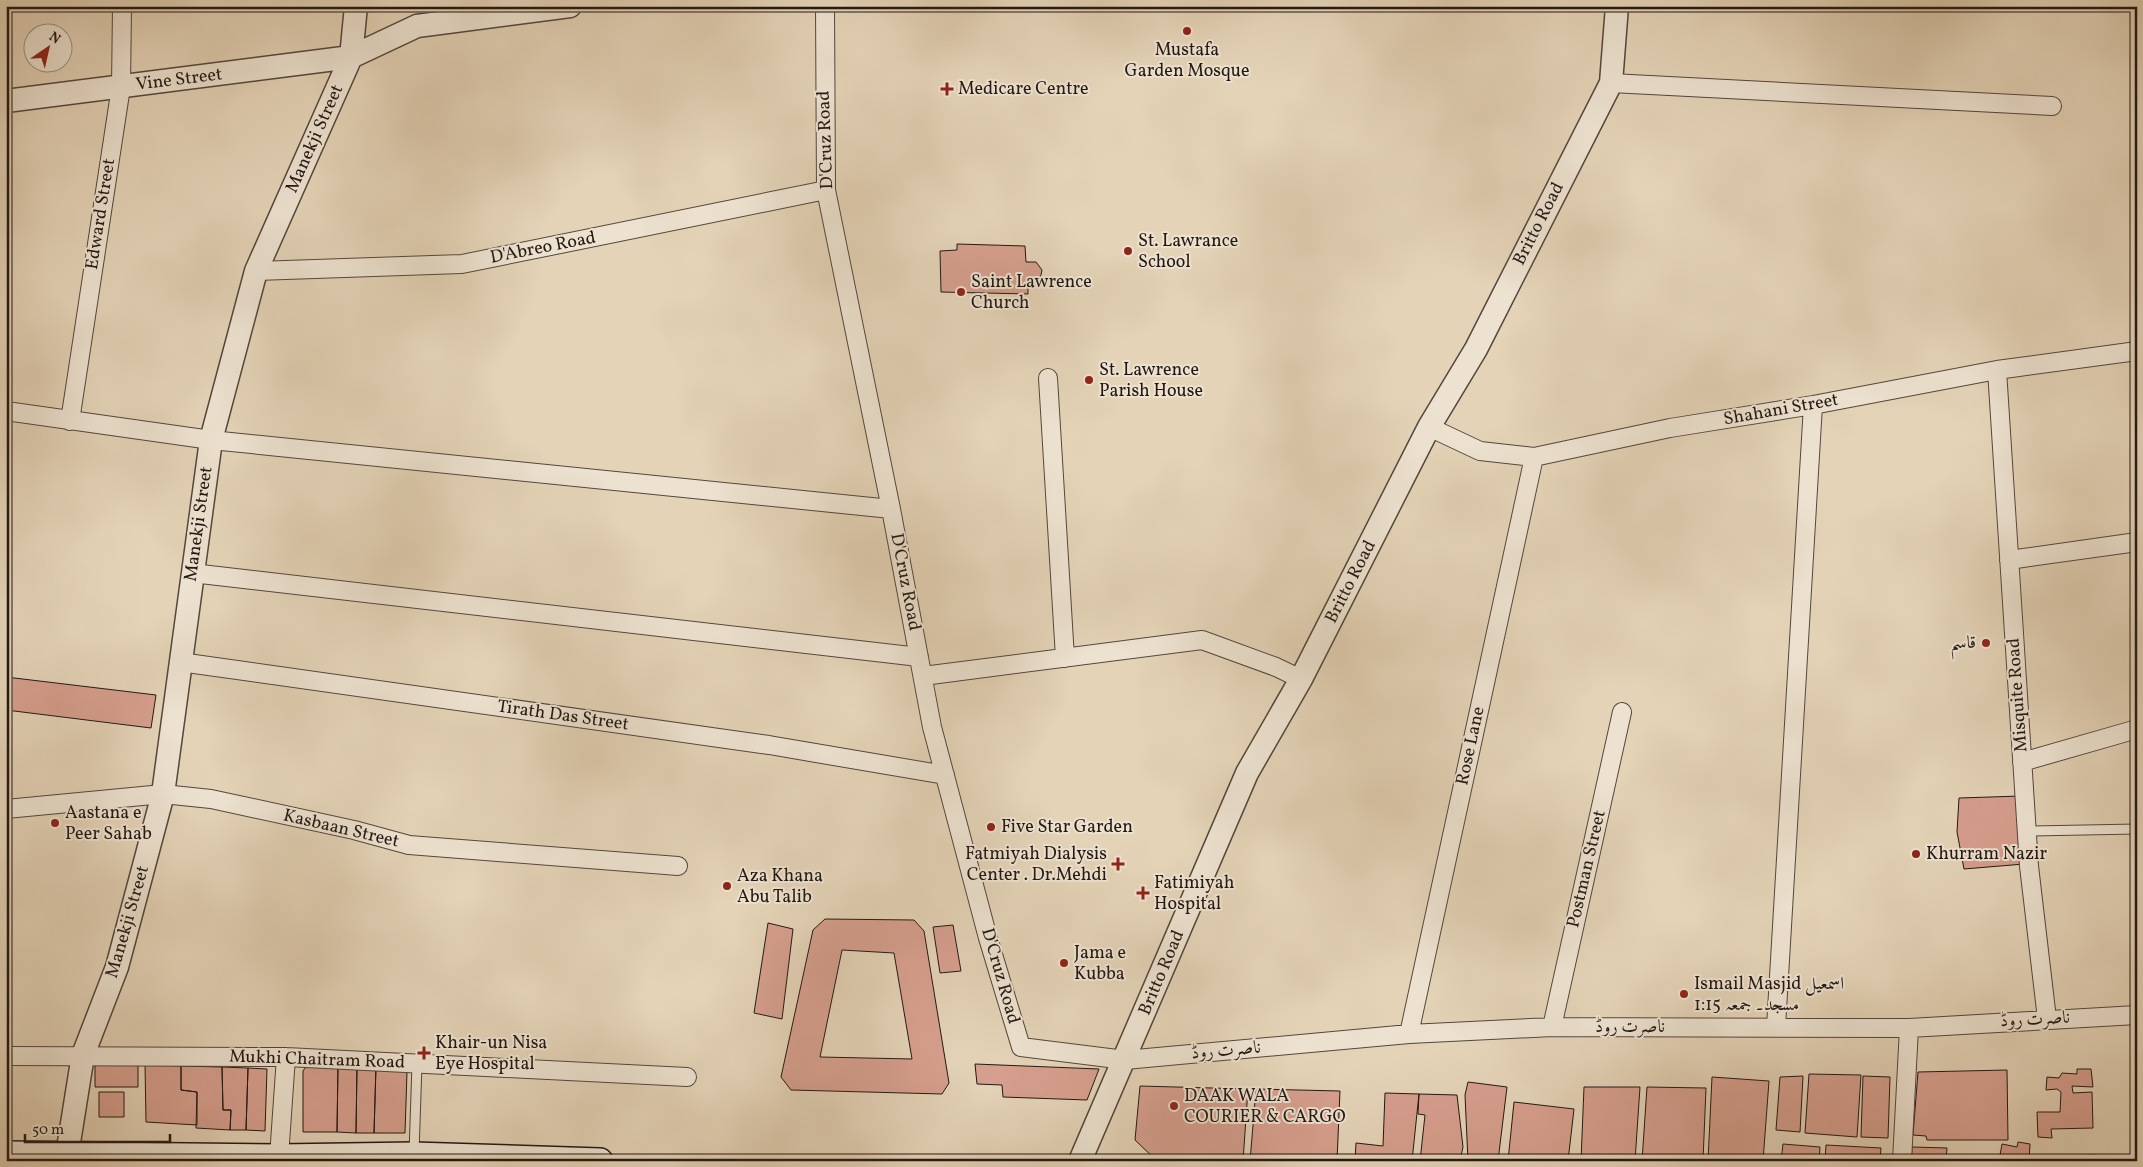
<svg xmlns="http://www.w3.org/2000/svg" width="2143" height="1167" font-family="Vollkorn,Amiri,serif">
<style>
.building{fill:#d69f8e;stroke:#231813;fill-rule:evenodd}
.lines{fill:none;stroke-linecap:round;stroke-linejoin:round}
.service-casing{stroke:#53473c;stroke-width:11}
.minor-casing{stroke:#53473c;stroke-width:20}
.tertiary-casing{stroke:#53473c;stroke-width:25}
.secondary-casing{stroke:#231813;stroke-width:28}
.service{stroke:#ede2d0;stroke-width:9}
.minor{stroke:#ede2d0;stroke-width:18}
.tertiary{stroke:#ede2d0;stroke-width:22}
.secondary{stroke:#ede2d0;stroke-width:25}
.poi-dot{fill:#8f2418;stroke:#ede2d0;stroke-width:2}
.labels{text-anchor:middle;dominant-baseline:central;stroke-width:4;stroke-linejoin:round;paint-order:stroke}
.poi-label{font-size:18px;fill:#231813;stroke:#ede2d0;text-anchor:start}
.street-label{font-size:18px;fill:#231813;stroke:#ede2d0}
</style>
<rect width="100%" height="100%" fill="#e4d3b7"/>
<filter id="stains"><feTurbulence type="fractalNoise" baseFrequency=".004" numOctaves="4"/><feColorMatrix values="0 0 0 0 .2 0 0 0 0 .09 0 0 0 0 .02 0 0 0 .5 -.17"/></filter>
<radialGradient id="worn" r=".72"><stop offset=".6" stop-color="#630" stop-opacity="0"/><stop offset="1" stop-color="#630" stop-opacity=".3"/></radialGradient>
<path class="building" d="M957 244 1025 246 1026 262H1036L1042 270 1041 275 1039 278H1028V294L941 292 940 251 957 250Z
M6 677 156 695 151 728 6 710Z
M2021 796 2024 864 1964 869 1957 832 1959 798Z
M825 919 914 920 924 931 949 1083 942 1094 791 1090 781 1077 813 930ZM842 950 894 953 912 1059 820 1057Z
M768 923 793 929 782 1019 754 1013Z
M953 925 961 971 940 973 933 927Z
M95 1063 138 1064V1087H95Z
M145 1064 181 1066V1090L197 1092V1125L146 1122Z
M308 1064 338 1065 337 1132H303V1071Z
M975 1064 1099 1069 1087 1100 1003 1097 1002 1085 977 1084Z
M338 1065 357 1066 356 1133 337 1132Z
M181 1066 222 1067 223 1110H231L230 1130 196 1128 197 1092 181 1090Z
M357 1066H376L374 1133H356Z
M376 1066 401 1067 407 1072 405 1133H374Z
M222 1067 248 1068 246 1130H230L231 1110H223Z
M248 1068 267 1069 265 1131 246 1130Z
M2077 1069H2091L2093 1087 2072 1086 2073 1093 2092 1092 2093 1128 2051 1129 2052 1138 2038 1137 2037 1112H2060L2061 1092 2057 1089 2046 1090 2047 1077 2059 1078 2062 1073 2077 1074Z
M2007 1070 2008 1140H1927L1926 1136 1913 1135 1918 1072Z
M1809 1074 1861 1075 1857 1137 1805 1133Z
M1803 1076 1800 1132 1776 1130 1780 1077Z
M1863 1076 1890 1077 1888 1138 1861 1137Z
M1712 1077 1769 1081 1763 1161H1708Z
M1468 1082 1507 1087 1498 1161H1468L1465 1095Z
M1140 1086 1248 1089 1243 1161H1157L1135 1140Z
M1584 1087H1640L1635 1161H1581Z
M1647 1087 1706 1088 1703 1161H1642Z
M1256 1089 1340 1091 1337 1161H1250Z
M99 1092H124V1117H99Z
M1385 1093 1419 1094 1412 1161H1355L1356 1143 1383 1146Z
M1419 1094 1457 1095 1463 1147 1460 1161H1420L1425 1115 1418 1114Z
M1514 1102 1574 1109 1568 1161H1508Z
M2018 1142 2030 1144 2029 1161H1999L2002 1144 2017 1147Z
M1783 1144 1820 1147 1819 1161H1781Z
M1826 1145 1881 1148 1880 1161H1825Z
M1912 1147 1947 1148 1946 1161H1911Z
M2096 1155V1161H2039L2038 1159 2059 1160 2058 1156Z"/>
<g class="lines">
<g class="service-casing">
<path id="service" d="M2027 831 2137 829
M414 1153 417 1064"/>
</g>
<g class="minor-casing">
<path id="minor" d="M825 6 826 190 891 509 932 727 988 938 1021 1047 1125 1060 1409 1034 1552 1027 1909 1028 2137 1015
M1611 83 2052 106
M256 271 462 264 826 190
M1997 370 2029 866 2047 1019
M1048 378 1065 658
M6 411 211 440 891 509
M70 421 121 87 122 6
M1429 427 1480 451 1534 457 1670 428 1813 405 1997 370 2137 351
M2009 560 2137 542
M192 573 919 657
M180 662 769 745 945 775
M923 676 1202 640 1276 667 1301 679
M2022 762 2137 729
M6 809 163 794 211 799 354 830 409 845 678 866
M1552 1027 1622 712
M1776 1027 1813 405
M1409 1034 1534 457
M6 1056 286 1057 687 1077
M279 1157 286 1057
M1902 1161 1909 1028"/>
</g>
<g class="tertiary-casing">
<path id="tertiary" d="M6 101 351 57 417 26 570 6
M66 1161 83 1055 117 967 163 794 211 440 256 271 351 57 356 6
M1080 1161 1247 773 1301 679 1429 427 1476 349 1611 83 1617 6"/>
</g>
<g class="secondary-casing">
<path id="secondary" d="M6 1154 279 1157 414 1155 600 1161"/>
</g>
<use href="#service" class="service"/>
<use href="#minor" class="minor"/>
<use href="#tertiary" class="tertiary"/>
<use href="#secondary" class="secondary"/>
</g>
<g class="poi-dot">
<circle cx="1187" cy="31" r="5"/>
<path d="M944.5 81.5h5v5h5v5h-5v5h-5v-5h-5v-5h5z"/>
<circle cx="1128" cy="251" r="5"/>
<circle cx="961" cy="292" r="5"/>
<circle cx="1089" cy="380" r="5"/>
<circle cx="1986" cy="643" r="5"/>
<circle cx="55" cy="823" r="5"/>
<circle cx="991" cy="827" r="5"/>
<circle cx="1916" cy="854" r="5"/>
<path d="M1115.5 856.5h5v5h5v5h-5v5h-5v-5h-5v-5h5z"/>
<circle cx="727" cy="886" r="5"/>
<path d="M1140.5 885.5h5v5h5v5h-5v5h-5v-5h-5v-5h5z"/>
<circle cx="1064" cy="963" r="5"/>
<circle cx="1684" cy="994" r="5"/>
<path d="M421.5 1045.5h5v5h5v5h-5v5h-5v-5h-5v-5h5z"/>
<circle cx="1174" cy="1106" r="5"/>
</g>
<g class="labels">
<g class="poi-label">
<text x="1187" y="50" text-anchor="middle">Mustafa<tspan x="1187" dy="21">Garden Mosque</tspan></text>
<text x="958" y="89">Medicare Centre</text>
<text x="1138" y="241">St. Lawrance<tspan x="1138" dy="21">School</tspan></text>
<text x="971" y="282">Saint Lawrence<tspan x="971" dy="21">Church</tspan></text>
<text x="1099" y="370">St. Lawrence<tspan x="1099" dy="21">Parish House</tspan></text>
<text x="1976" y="643" text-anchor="end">قاسم</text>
<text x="65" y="813">Aastana e<tspan x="65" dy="21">Peer Sahab</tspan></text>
<text x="1001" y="827">Five Star Garden</text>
<text x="1107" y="854" text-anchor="end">Fatmiyah Dialysis<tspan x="1107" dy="21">Center . Dr.Mehdi</tspan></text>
<text x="1926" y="854">Khurram Nazir</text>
<text x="737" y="876">Aza Khana<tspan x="737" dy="21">Abu Talib</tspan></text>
<text x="1154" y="883">Fatimiyah<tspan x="1154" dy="21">Hospital</tspan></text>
<text x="1074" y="953">Jama e<tspan x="1074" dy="21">Kubba</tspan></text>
<text x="1694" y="984">Ismail Masjid اسمعیل<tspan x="1694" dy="21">مسجد۔ جمعہ 1:15</tspan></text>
<text x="435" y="1043">Khair-un Nisa<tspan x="435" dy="21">Eye Hospital</tspan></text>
<text x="1184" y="1096">DAAK WALA<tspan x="1184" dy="21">COURIER &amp; CARGO</tspan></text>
</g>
<g class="street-label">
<text transform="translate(179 80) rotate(-7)">Vine Street</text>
<text transform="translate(315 139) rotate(-66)">Manekji Street</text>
<text transform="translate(826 140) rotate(-92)">D'Cruz Road</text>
<text transform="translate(101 214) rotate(-81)">Edward Street</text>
<text transform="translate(1539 224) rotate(-63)">Britto Road</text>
<text transform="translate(543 248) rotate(-11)">D'Abreo Road</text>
<text transform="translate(1781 410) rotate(-10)">Shahani Street</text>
<text transform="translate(199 524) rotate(-82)">Manekji Street</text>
<text transform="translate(905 582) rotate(79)">D'Cruz Road</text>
<text transform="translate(1351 582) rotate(-63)">Britto Road</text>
<text transform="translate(2018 695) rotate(-94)">Misquite Road</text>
<text transform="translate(563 716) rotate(8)">Tirath Das Street</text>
<text transform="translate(1471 746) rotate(-78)">Rose Lane</text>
<text transform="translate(341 829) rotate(13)">Kasbaan Street</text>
<text transform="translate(1587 869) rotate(-77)">Postman Street</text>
<text transform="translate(128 922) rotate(-74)">Manekji Street</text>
<text transform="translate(1162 973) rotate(-67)">Britto Road</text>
<text transform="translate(1000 976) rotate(74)">D'Cruz Road</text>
<text transform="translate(2035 1020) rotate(-3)">ناصرت روڈ</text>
<text x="1630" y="1027">ناصرت روڈ</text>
<text transform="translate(1226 1051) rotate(-5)">ناصرت روڈ</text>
<text transform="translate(317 1060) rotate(2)">Mukhi Chaitram Road</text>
</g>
</g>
<rect width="2143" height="1167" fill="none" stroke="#e4d3b7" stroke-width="25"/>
<rect x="8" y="8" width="2128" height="1152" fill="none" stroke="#231813" stroke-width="2.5"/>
<rect x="12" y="12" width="2118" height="1142" fill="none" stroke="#231813"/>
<g transform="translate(48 48) rotate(34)"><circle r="24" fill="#ede2d0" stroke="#9c9184"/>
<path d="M0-4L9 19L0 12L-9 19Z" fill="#8f2418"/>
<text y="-8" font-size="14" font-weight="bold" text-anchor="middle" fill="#231813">N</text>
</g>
<path d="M25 1134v8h145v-8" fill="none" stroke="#231813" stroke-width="2.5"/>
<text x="32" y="1134" font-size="15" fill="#231813" stroke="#ede2d0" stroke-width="4" paint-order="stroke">50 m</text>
<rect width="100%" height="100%" filter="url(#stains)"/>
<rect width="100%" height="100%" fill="url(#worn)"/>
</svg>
